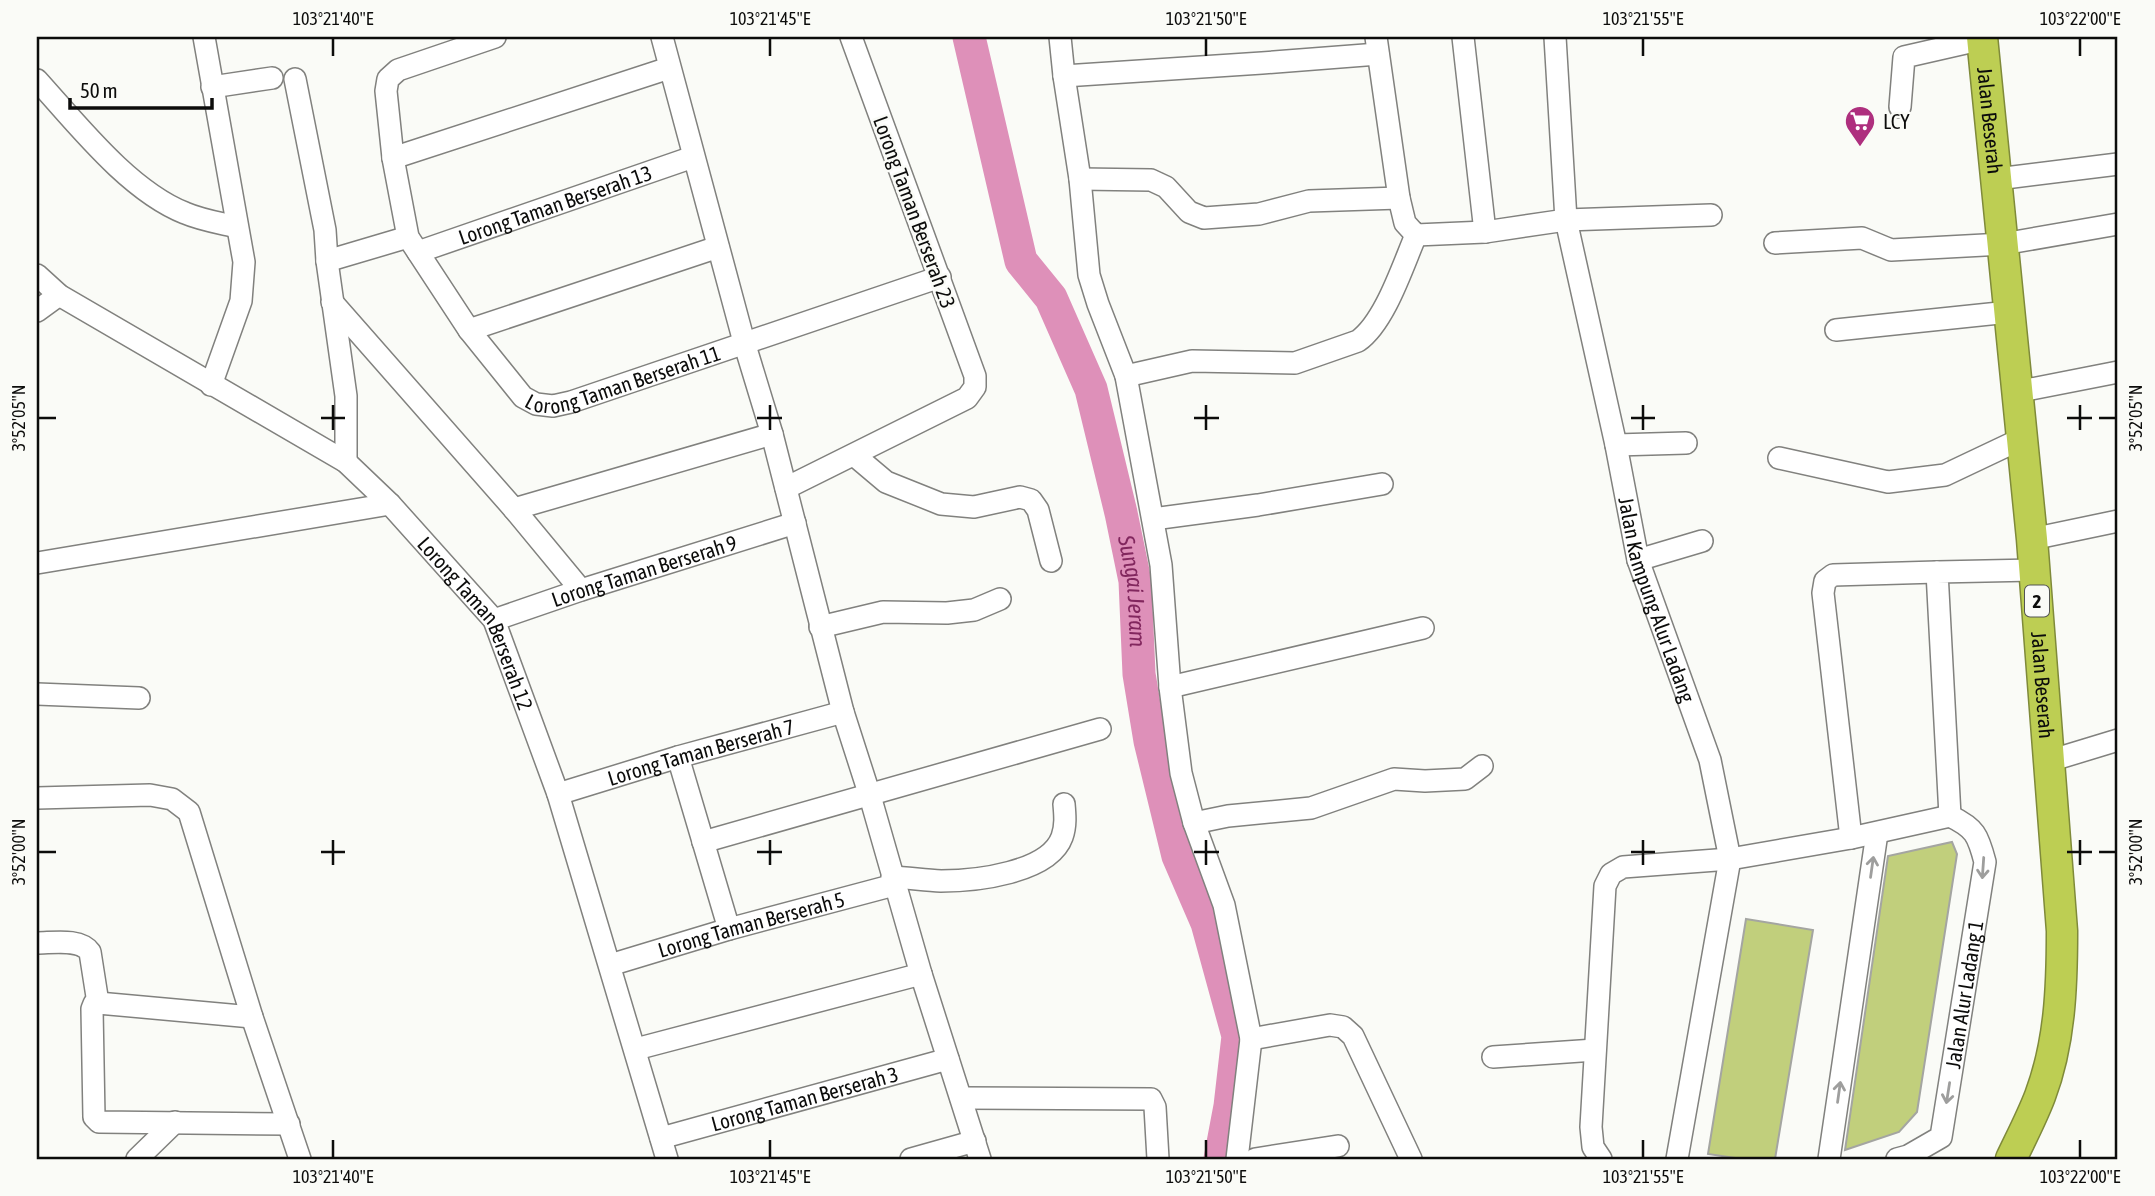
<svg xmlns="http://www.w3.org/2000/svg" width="2155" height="1196" font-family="'Asap Condensed',sans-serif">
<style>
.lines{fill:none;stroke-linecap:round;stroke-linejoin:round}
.river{stroke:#de90b9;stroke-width:33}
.building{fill:#c1cf7c;stroke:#a4a5a1;stroke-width:2}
.minor-casing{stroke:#81817e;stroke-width:24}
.highway-casing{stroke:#7f8a3a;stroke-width:33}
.minor{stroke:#fff;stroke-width:21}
.highway{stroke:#bdce53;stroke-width:30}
.oneway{stroke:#9e9e9d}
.ticks{fill:none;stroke:#0c0c0b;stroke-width:2.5}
.labels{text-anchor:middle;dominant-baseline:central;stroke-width:5;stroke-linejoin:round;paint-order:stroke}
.shield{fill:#fafbf7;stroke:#535452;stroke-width:2}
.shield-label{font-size:19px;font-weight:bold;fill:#0c0c0b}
.poi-label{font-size:21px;fill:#0c0c0b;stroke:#fafbf7;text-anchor:start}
.street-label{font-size:21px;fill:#0c0c0b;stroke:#fafbf7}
.water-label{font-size:23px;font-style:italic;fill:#82275e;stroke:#fafbf7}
.neatline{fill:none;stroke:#0c0c0b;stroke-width:2.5}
.ticks-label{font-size:18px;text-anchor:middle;fill:#0c0c0b}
</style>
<rect width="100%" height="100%" fill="#fafbf7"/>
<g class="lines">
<path class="river" id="s1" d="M969 37 1021 261 1051 298 1091 389 1121 513 1135 581 1139 674 1150 741 1178 856 1207 923 1238 1036 1230 1106 1220 1159"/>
</g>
<path class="building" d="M1952 842 1957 854 1917 1112 1899 1132 1845 1150 1888 856Z
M1746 919 1813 930 1775 1159H1742L1708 1154Z"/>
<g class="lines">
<g class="minor-casing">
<g id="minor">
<path d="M204 37 244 262 241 301 211 385"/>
<path id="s2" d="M495 37 398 70 388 79 386 91 393 158 408 237 469 330 523 397 536 404 553 406 571 402 940 277"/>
<path d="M662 37 744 342 772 434 843 712 870 796 921 974 980 1159"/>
<path d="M1060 37 1064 76 1080 179 1089 275 1098 304 1126 376 1161 565 1170 687 1181 773 1194 823 1224 905 1251 1039 1237 1159"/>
<path d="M1376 37 1399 198 1405 223 1416 235 1485 232 1566 220 1711 215"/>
<path d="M1463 37 1485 232"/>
<path id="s3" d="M1555 37 1566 220 1616 445 1638 560 1710 760 1730 859 1677 1159"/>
<path d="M1064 76 1262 63 1378 54"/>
<path d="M295 79 325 230 327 261 346 396V462"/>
<path d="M37 80C77 124 129 191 185 213 201 220 220 223 237 227"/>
<path d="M212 87 272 78"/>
<path d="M1900 107 1904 57 1983 39"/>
<path d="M393 158 669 68"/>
<path d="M1080 179 1151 180 1166 187 1189 212 1204 218 1259 214 1309 201 1399 198"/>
<path d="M1997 179 2118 164"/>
<path d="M1775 243 1862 238 1891 250 2003 244 2118 224"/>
<path id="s4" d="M418 252 693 157"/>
<path d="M327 261 408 237"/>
<path id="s5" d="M37 275 59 295 346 462 390 504 494 620 558 794 667 1159"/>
<path d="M332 302 514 509 581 590"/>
<path d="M37 311 59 295"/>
<path d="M469 330 718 247"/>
<path d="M1836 330 2009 312"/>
<path d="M1126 376 1192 361 1295 363 1358 341C1385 322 1403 265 1416 235"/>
<path d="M2016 392 2118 372"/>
<path d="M1616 445 1686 443"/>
<path d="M854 455 886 482 941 504 974 507 1020 497 1031 500 1038 510 1051 561"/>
<path d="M1779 458 1888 482 1945 475 2021 439"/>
<path d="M786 488 967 398 975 387V376L851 37"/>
<path d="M514 509 772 434"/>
<path d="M1153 519 1258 505 1382 484"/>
<path d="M2032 539 2118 521"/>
<path d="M1638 560 1702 541"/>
<path d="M37 563 390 504"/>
<path id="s6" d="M494 620 581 590 795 523"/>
<path d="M820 627 883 612 947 613 974 610 1000 599"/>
<path d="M1170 687 1423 628"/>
<path d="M37 694 139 698"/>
<path d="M678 757 729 929"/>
<path d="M2049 761 2118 740"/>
<path id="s7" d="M558 794 678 757 843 712"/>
<path d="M37 798 150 795 172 799 189 812 252 1017 300 1159"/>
<path d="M1950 816 1937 572 2034 570"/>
<path d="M1194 823 1228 816 1311 808 1394 779 1425 781 1465 779 1482 766"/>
<path d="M1851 838 1823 593 1825 581 1833 575 1937 572"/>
<path d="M703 842 1100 729"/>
<path d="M892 877C908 878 925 880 941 881 975 881 1049 873 1062 837 1066 826 1065 815 1064 804"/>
<path d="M37 943C53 943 80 938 90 952L98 1003"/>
<path id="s8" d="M610 965 729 929 894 885"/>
<path d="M252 1017 98 1003 94 1004 92 1009 94 1117 99 1122 289 1124"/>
<path d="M1251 1039 1330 1025 1343 1027 1353 1036 1411 1159"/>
<path d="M636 1049 921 974"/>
<path d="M1493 1057 1595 1050"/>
<path d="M961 1098 1151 1099 1155 1107 1158 1159"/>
<path id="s9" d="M661 1138 948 1059"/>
<path d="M137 1159 175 1122"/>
<path d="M911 1159 975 1141"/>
<path d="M1255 1159 1338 1146"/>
<path d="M1601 1159 1593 1147 1591 1127 1605 886 1611 874 1623 867 1730 859 1851 838 1950 816"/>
<path d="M1829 1159 1877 833"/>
<path id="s10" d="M1897 1159 1908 1156 1941 1137 1985 862C1978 835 1975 828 1950 816"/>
</g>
</g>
<g class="highway-casing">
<g id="highway">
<path id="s11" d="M1982 37 2032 539 2062 931C2062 987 2060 1043 2040 1096 2032 1117 2021 1138 2011 1159"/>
</g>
</g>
<use href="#minor" class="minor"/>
<use href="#highway" class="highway"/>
</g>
<defs><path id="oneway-shaft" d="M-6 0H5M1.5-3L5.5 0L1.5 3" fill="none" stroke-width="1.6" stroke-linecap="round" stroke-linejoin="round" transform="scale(1.75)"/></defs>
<g class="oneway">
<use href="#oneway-shaft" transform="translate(1872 867) rotate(-82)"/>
<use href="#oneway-shaft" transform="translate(1983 868) rotate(94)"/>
<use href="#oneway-shaft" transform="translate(1839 1092) rotate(-82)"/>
<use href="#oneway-shaft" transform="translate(1948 1093) rotate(99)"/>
</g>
<path class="ticks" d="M333 38V56M770 38V56M1206 38V56M1643 38V56M2080 38V56M333 405V430M770 405V430M1206 405V430M1643 405V430M2080 405V430M38 418H56M321 418H345M757 418H782M1194 418H1219M1631 418H1655M2067 418H2092M2099 418H2116M333 840V865M770 840V865M1206 840V865M1643 840V865M2080 840V865M38 852H56M321 852H345M757 852H782M1194 852H1219M1631 852H1655M2067 852H2092M2099 852H2116M333 1140V1158M770 1140V1158M1206 1140V1158M1643 1140V1158M2080 1140V1158"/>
<defs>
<g id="supermarket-pin" transform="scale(1.575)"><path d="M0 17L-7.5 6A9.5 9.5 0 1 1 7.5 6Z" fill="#ae2f7e" stroke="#fafbf7"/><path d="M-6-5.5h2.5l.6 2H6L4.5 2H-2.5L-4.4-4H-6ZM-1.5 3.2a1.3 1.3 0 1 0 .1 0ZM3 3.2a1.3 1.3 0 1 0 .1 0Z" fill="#fff"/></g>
</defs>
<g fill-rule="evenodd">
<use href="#supermarket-pin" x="1860" y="121"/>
</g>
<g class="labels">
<rect class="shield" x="2025" y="585.5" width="24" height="31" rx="5"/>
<g class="shield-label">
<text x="2037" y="601">2</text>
</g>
<g class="poi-label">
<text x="1883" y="121">LCY</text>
</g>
<g class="street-label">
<text stroke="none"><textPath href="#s11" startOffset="84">Jalan Beserah</textPath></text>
<text stroke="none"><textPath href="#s4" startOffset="145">Lorong Taman Berserah 13</textPath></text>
<text transform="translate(915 212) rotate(70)">Lorong Taman Berserah 23</text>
<text stroke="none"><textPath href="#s2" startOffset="579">Lorong Taman Berserah 11</textPath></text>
<text stroke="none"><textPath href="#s6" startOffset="158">Lorong Taman Berserah 9</textPath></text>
<text stroke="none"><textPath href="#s3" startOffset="574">Jalan Kampung Alur Ladang</textPath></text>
<text stroke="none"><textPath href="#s5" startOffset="572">Lorong Taman Berserah 12</textPath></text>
<text stroke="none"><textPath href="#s11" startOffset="651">Jalan Beserah</textPath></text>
<text stroke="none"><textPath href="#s7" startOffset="149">Lorong Taman Berserah 7</textPath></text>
<text stroke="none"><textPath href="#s8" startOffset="147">Lorong Taman Berserah 5</textPath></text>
<text stroke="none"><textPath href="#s10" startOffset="194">Jalan Alur Ladang 1</textPath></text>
<text stroke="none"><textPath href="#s9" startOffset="149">Lorong Taman Berserah 3</textPath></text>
</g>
<g class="water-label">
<text stroke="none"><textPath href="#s1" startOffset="584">Sungai Jeram</textPath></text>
</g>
</g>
<rect width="2155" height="1196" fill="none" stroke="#fafbf7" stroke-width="77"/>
<path d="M70 98v10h142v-10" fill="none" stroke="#0c0c0b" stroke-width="3.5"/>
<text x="80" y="98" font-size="21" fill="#0c0c0b" stroke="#fafbf7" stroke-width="5" paint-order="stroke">50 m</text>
<rect x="38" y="38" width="2078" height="1120" class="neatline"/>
<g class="ticks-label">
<text x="333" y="25">103°21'40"E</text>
<text x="770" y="25">103°21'45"E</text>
<text x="1206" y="25">103°21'50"E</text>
<text x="1643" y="25">103°21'55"E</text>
<text x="2080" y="25">103°22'00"E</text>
<text transform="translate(19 418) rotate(-90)" y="6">3°52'05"N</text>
<text transform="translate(2136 418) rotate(-90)" y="6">3°52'05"N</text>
<text transform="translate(19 852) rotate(-90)" y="6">3°52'00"N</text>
<text transform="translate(2136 852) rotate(-90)" y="6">3°52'00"N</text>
<text x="333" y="1183">103°21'40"E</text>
<text x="770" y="1183">103°21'45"E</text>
<text x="1206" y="1183">103°21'50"E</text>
<text x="1643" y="1183">103°21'55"E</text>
<text x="2080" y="1183">103°22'00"E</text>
</g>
</svg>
